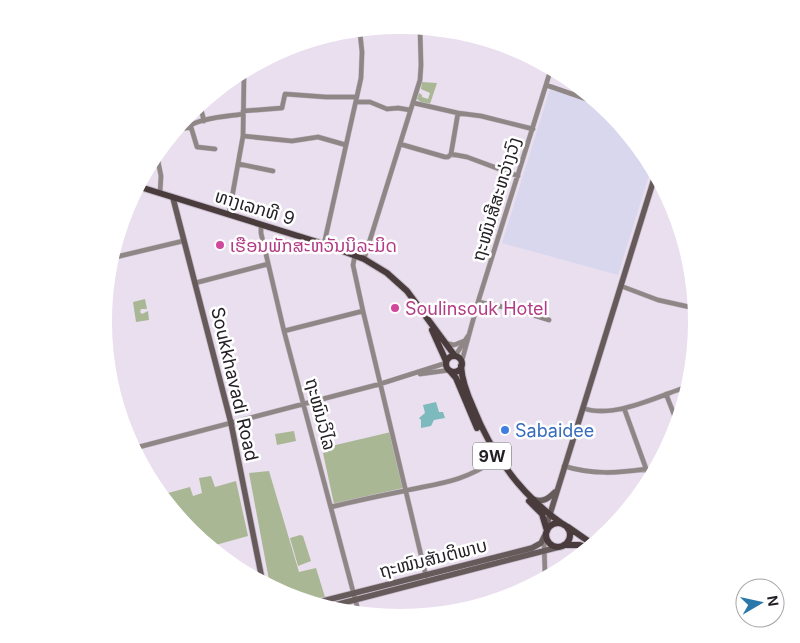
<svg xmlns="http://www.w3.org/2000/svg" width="800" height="643" font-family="Inter,'Noto Sans Lao',sans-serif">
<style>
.commercial{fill:#d9d7ed}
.green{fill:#a9b795}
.water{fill:#7cbabd}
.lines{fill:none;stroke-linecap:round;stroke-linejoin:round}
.street-casing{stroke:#c6bcca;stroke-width:5.5}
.secondary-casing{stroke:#c6bcca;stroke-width:7}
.primary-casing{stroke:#c6bcca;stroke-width:8}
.street{stroke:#8f8686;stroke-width:4.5}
.secondary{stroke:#665a5a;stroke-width:5.5}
.primary{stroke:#4a3c3c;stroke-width:6}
.hotel-dot{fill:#d1479c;stroke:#fff;stroke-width:2}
.shop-dot{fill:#3f7fe0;stroke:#fff;stroke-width:2}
.labels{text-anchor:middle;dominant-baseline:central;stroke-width:5;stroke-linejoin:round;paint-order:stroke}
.shield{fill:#fff;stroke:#656266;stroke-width:1}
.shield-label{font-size:16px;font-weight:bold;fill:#231f25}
.street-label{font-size:18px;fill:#231f25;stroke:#fff}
.hotel-label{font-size:18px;fill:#b23c85;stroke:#fff;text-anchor:start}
.shop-label{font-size:18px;fill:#366cbe;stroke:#fff;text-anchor:start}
</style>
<rect width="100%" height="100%" fill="#eadfee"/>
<path class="commercial" d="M550 89 602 107 610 112 650 172 618 275 502 243Z"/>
<path class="green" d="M422 82 437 83 430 104 421 102 417 99 419 93 422 95V97L428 99 430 93 421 89Z
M145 299 147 309H141L140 312 142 314 148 311 149 320 136 322 133 302Z
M294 431 296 441 277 445 275 434Z
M391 432 403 488 334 504 323 453 328 452 327 447Z
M269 471 299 572 316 568 325 597C303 602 289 597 270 585L249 473Z
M211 476 215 487 236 481 248 536 212 546 190 531 169 500 168 493 190 487 193 496 202 493 199 478Z
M300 535 303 536 311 561 298 566 290 538Z"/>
<path class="water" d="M436 402 439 412H443L445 418 434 420 431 426 421 428V420L419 418 425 413 423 405Z"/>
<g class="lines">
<g class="street-casing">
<path id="street" d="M546 85 595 102
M356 102H370L387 109 398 108 410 110
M414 103 458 113 481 116 533 129
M200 105 204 121
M243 111 282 108 285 94 326 97H356
M189 127C197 118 231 116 243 114
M179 129 191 127 197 147 215 149
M243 136 292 141 318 137 346 145
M400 144 445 157H448L451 154 467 157 518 176
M451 154 458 113
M158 161 161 176 160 193
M239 164 273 171
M229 214 243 136 244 76
M261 225V233L284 331 358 610
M324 244 361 78 362 52 360 33
M355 255 353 265 363 311 426 576
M116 257 183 241
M364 259 420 80 421 65 420 29
M195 283 268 264
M621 286 658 300 694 308
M478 302 514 309 549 320
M284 331 363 311
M445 343 454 345 464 341
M455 356 468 336
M461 364 478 302 550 72
M420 374 450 370
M666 394 677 422
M583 408C611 419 655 398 683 388
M624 408 648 474
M135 448 380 384 446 363
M564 466C592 475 618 473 646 469
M331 507C355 501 379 496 404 491 440 483 463 482 495 460
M544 540 545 574"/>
</g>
<g class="secondary-casing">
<path id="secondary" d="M173 198 231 423 262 579
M533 499C542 503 548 499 555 492
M546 527 654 179
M319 602 532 548 541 543 546 533
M335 605 559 547"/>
</g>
<g class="primary-casing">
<path id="primary" d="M140 187 324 244 364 259 387 273 407 291 455 356
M432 330 446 361
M446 364a8 8 0 1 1 16 0a8 8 0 1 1-16 0Z
M461 366C462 381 467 394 473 407 492 455 522 496 564 525
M450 371 456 378 477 428
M529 501 542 514 547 531
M546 535a12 12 0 1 1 24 0a12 12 0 1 1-24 0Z
M568 527 591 543
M564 545H580L586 547"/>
</g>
<use href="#street" class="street"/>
<use href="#secondary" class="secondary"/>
<use href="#primary" class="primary"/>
</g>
<g class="hotel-dot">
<circle cx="220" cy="245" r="5"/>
<circle cx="395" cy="308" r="5"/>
</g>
<circle class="shop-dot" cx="505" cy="430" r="5"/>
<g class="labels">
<rect class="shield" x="473" y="442.5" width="38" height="27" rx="4"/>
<g class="shield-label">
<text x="492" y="456">9W</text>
</g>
<g class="street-label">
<text transform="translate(496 199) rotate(-73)">ຖະໜົນສີສະຫວ່າງວົງ</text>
<text transform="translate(255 207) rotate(17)">ທາງເລກທີ 9</text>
<text transform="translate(235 384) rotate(77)">Soukkhavadi Road</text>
<text transform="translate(321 414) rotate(75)">ຖະໜົນວິໄລ</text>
<text transform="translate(433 558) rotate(-14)">ຖະໜົນສັນຕິພາບ</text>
</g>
<g class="hotel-label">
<text x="230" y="245">ເຮືອນພັກສະຫວັນນິລະມິດ</text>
<text x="405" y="308">Soulinsouk Hotel</text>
</g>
<g class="shop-label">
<text x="515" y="430">Sabaidee</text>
</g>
</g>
<path d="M0 0H800V643H0ZM399 34H401A287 287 0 0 1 688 321V322A287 287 0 0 1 401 609H399A287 287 0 0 1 112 322V321A287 287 0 0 1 399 34Z" fill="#fff" fill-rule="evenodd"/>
<g transform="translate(760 603) rotate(81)"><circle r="24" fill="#ffffff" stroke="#a7a5a8"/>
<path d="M0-4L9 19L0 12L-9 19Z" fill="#2a78aa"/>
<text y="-8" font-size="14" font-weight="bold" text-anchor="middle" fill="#231f25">N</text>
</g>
</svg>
